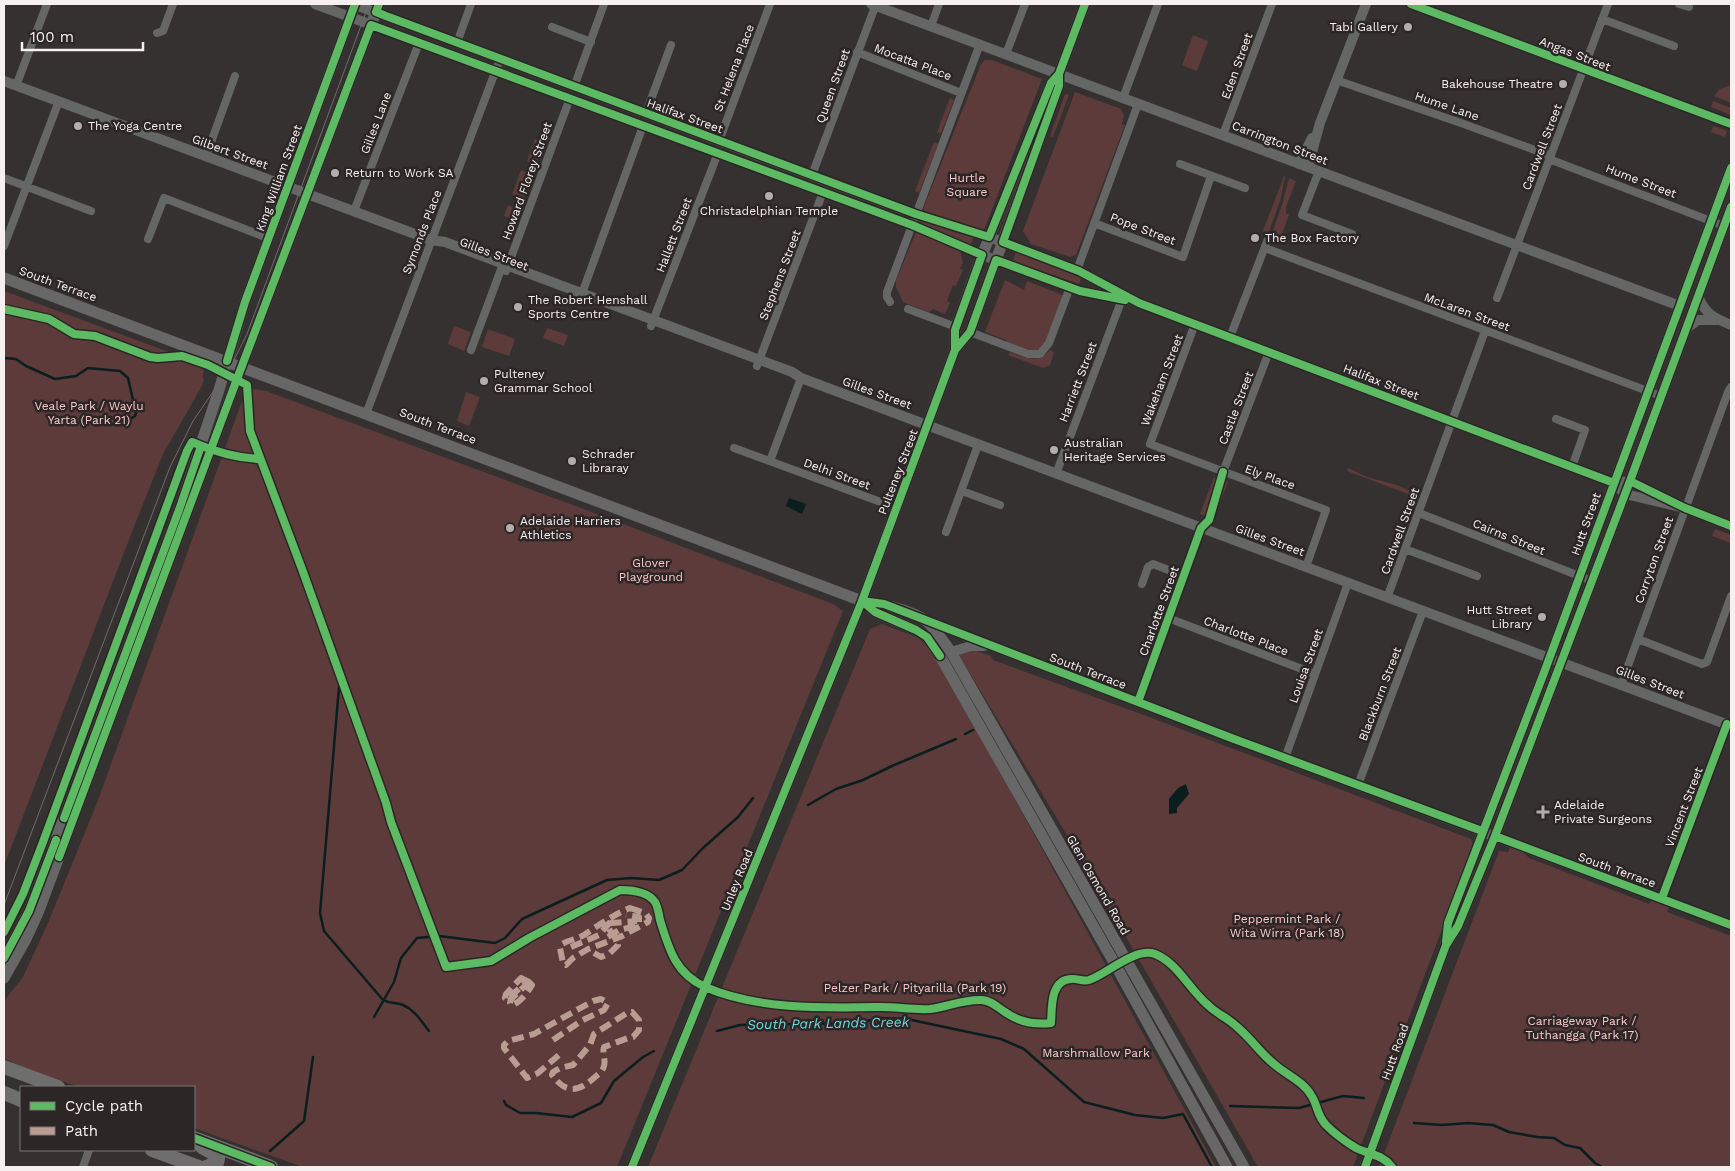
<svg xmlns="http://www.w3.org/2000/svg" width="1735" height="1171" font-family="'Work Sans',sans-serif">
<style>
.green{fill:#5d3b3b}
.water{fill:#0a1e1e}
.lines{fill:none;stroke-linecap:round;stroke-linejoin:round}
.stream{stroke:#0a1e1e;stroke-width:2.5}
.minor{stroke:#656666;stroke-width:8}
.tertiary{stroke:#656666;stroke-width:10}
.secondary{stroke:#676767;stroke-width:11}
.trunk{stroke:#6e6e6e;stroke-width:14}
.tram{stroke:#6c6c6c;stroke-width:1}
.quiet{stroke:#b99d93;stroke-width:6;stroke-dasharray:12 6;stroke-linecap:butt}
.cycleway-casing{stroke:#2d2626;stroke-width:11}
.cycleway{stroke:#5cba63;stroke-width:8}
.poi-dot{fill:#b2aead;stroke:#2d2626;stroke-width:2}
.labels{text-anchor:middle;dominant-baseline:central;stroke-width:5;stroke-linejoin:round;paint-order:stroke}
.poi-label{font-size:12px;fill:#f6f1f0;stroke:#2d2626;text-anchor:start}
.street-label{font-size:12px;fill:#f6f1f0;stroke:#2d2626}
.park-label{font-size:12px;fill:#fbc7c6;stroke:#2d2626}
.water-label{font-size:14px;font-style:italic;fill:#6dd9dd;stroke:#2d2626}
</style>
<rect width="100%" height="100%" fill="#353131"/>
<path class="green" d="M1193 35 1208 41 1197 71 1182 65Z
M985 60H992L1042 79 984 230 926 212 923 209 981 64Z
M1731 85V103L1714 96 1720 89Z
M1075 92 1121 109 1124 115 1122 124 1125 125 1076 255 1070 257 1031 244 1023 231Z
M1065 94 1069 95 1053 137 1050 136Z
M950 98 954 100 941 133 937 132Z
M1713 101 1731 108V115L1711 107Z
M1713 126 1727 131 1725 137 1711 132Z
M535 139 545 142 536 165 527 161Z
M934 142 938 144 919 193 915 191Z
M521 170 533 175 524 198 512 194Z
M1284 176 1285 177 1280 201 1268 234 1263 231Z
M1289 178 1296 181 1286 207V213L1289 215 1279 242 1270 239 1282 205Z
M508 205 520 209 516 220 504 216Z
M919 220 974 237 969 248 918 223Z
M916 232 960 250 963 263 960 269 963 270 956 286 953 285 947 301 950 303 945 314 933 309 929 312 903 302 896 287V281Z
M1017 249 1056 265 1081 278 1079 284 1013 261Z
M1005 280 1024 290 1027 281 1063 295C1059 307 1048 352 1033 352 1027 352 1013 345 1007 343L1006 340 985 332Z
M4 291 193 361 194 364C202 364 206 370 202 377L204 379 202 386 163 454 130 537 4 866Z
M454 326 471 332 464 351 448 344Z
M547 328 568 335 564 346 543 338Z
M488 329 515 339 509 356 482 347Z
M1050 350 1054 352 1050 365 1043 368 1008 355 1010 352C1025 358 1038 364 1050 350Z
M252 389 266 391 589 511 833 604 843 611 617 1167H303L194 1128V1087H79L25 1068 4 1058V1001L23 977 48 923 97 803 242 401Z
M466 392 480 397 469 426 457 421Z
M1348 468 1367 477 1397 485 1417 494 1416 497 1347 471Z
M1214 477 1228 482 1214 519 1200 514Z
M1715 529 1731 535V543L1712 536Z
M882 624 919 638 938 659 1216 1167H648L870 629Z
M967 648 991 656 993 660 1141 714 1471 839 1473 846 1353 1167H1258L1083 862 959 655V652Z
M1511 845 1520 849 1529 858 1649 904 1652 899 1669 905 1667 912 1731 936V1167H1379L1499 851 1508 852Z"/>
<path class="water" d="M789 498 806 504 802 514 786 506Z
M1186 784 1189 794 1177 808V813L1169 814V799L1178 788Z"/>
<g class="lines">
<path class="stream" d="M4 358 16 359 26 366 55 379 76 376 88 368 120 371 128 378 136 413 135 416C123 425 110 425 95 425
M339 687 320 913 324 931 383 1000C391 1004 396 1002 403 1005 415 1010 421 1021 429 1031
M965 734 973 730
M808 805 836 789 863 780 892 766 956 739
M374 1017 394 982 401 958 417 938 439 936 495 943 505 938 522 919 607 880 631 878 659 880 682 870 703 848 738 817 753 798
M717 1031 740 1025 858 1023 880 1018 907 1019 1001 1039 1024 1049 1084 1102 1135 1115 1163 1118 1183 1114 1212 1167
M504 1101 506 1105 520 1113H536L572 1117 601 1103 614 1081 643 1057 654 1051
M1230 1106 1299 1108 1343 1096 1364 1098
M1414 1123 1442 1125 1468 1123 1493 1125 1509 1132 1537 1137 1554 1138 1565 1145 1580 1148 1595 1163 1602 1167
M270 1151 304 1121 313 1057"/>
<path class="minor" d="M1679 4 1689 7
M1602 19 1674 46
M931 26 939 4
M552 27 591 42
M157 33 163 31 173 4
M457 43 471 4
M857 52 961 93
M1006 54 1025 4
M1336 80 1461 123 1551 156
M16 86 47 4
M574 87 604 4
M1123 98 1158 4
M646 113 671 45
M1223 135 1272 4
M719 141 770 4
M206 156 235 76
M1549 159 1724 226
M1180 164 1245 188
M1319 171 1302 215 1352 234
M812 175 876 4
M4 178 91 211
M354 211 419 43
M1094 223 1183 257 1211 176
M148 239 164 198 268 238
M4 246 59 101
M1265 248 1661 396
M1077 270 1138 104
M506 271 570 98
M1497 298 1608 4
M580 299 643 126
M890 302 887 297V292L980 44
M908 309 956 327
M1195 324 1150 444 1326 510 1306 567
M651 326 718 153
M970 332 1028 354H1040L1049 343 1070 287
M1230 337 1268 239
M471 350 503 264
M757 366 823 192
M366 414 500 59
M1556 419 1585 430 1572 467
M734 448 897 508
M770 461 801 378
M1223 472 1269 352
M1056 474 1122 299
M962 491 1000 505
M1419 513 1592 581
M946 532 978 445
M1405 549 1477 576
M1142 584 1148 567 1153 564 1184 576
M1387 598 1485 331
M1168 618 1315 674
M1638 639 1702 664 1707 662 1731 596
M1621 685 1728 392 1731 387
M1138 702 1201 528
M1285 758 1348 583
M1358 785 1423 611
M1662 898 1727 724
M83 1167 89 1150"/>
<path class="tertiary" d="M315 4 912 225 982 255 1080 291 1126 300
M353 4 906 211 989 237 1079 271 1139 303 1614 483 1625 494 1685 508
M871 4 1680 306
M1411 4 1731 124
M4 81 431 240 445 242 792 372 801 378 1731 726
M1299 164 1312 138
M1308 167 1320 123 1366 4
M1698 296C1705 314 1714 318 1731 325
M1687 328 1698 320H1717
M1614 483 1630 481 1685 508 1731 526
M925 620 1234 739 1731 925
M951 652 971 646H984"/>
<path class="secondary" d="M4 278 862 601C879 603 912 610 926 621 936 629 943 641 951 652L1244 1167
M955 350 970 332 1059 86V74L1085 4
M862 601 875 612 916 630 927 637 940 656 1116 966 1227 1167
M1446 943 1448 923 1545 670 1731 168
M4 958 29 911 179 510 219 390 245 302 355 4
M4 978 26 939 38 913 237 379 379 4
M632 1167 862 601 955 350V330L977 268 1051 83 1059 74
M1365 1167 1446 945 1458 926 1495 836 1630 481 1731 207"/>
<path class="trunk" d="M4 1067 58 1087
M4 1093 21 1100
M194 1138 271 1167
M202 1147 213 1153 218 1159 217 1163 206 1167
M152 1150 199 1167"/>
<path class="tram" d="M4 905 170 467 193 421 232 364 247 334 369 4"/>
<path class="quiet" d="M630 908 645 913 649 918 648 922 620 937 588 949 573 958 566 965 563 963 560 948 562 944C569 940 577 939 584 935 599 925 613 915 630 908Z
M608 937 619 930 636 926 639 924V917L626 915
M571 947 599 935 612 920
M594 953 601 957 610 953 618 945C619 937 609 933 608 926L611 923 637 921
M521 978 527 981 508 999 505 998 506 994Z
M529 982 532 985C528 992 519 1004 511 1005L510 1003 511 999Z
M632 1012 639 1020V1030L633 1037 628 1038 604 1047C602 1054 606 1060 604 1066 602 1073 598 1074 594 1078 578 1092 566 1094 552 1075L553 1072 560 1068 573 1065 590 1045 594 1034 627 1013Z
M553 1040 581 1021 604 1010 608 1003 601 999 593 1001 534 1034 508 1041 504 1045V1048L527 1078 538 1073 559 1055"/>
<g class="cycleway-casing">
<path id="cycleway" d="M379 4 376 12 386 16 916 214 989 237 1051 83 1059 74
M1085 4 1059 74V86L1003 242 1079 271 1139 303 1614 483
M1411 4 1731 124
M4 309 49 319 74 334 95 336 150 357 158 358 182 356 208 365 247 385 250 431 302 569 386 803 391 822 446 967 491 961 529 938 620 890C631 890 648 892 655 902 658 907 659 915 660 920 669 949 675 973 705 987 758 1010 824 1008 881 1007 897 1007 913 1010 930 1009 948 1007 963 999 982 1000 992 1001 997 1007 1005 1012 1019 1022 1034 1025 1051 1023 1052 1008 1050 980 1071 979 1077 978 1082 982 1089 980 1107 974 1135 947 1155 954 1178 963 1190 991 1209 1006 1217 1014 1228 1018 1236 1026 1250 1037 1260 1053 1274 1064 1285 1074 1303 1081 1311 1095 1318 1105 1316 1114 1326 1125 1334 1133 1346 1142 1356 1148 1370 1155 1382 1154 1392 1167
M955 350 970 332 996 260 1080 291 1125 300
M227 361 245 302 355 4
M1630 481 1685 508 1731 526
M862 601 884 604 1234 739 1482 831
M862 601 875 612 916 630 927 637 940 656
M1138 702 1201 528 1209 520 1223 472
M64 818 179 510 201 446
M1495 836 1731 925
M59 857 237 379 371 25 912 225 982 255 955 330V350L862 601 632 1167
M1662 898 1727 724
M4 932 23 894 43 842 187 451 192 442C215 452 235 458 260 459
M1446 942 1448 923 1545 670 1731 168
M4 958 29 911 56 840
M194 1138 271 1167
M1365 1167 1446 945 1458 926 1495 836 1630 481 1731 207"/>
</g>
<use href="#cycleway" class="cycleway"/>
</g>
<g class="poi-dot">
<circle cx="1408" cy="27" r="5"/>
<circle cx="1563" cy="84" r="5"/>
<circle cx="78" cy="126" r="5"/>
<circle cx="335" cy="173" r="5"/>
<circle cx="769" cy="196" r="5"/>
<circle cx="1255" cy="238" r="5"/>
<circle cx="518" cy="307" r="5"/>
<circle cx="484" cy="381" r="5"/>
<circle cx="1054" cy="450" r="5"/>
<circle cx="572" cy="461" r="5"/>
<circle cx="510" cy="528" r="5"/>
<circle cx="1542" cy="617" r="5"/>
<path d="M1540.5 804.5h5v5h5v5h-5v5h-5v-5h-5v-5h5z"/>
</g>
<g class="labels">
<g class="poi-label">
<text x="1398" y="27" text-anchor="end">Tabi Gallery</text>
<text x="1553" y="84" text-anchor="end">Bakehouse Theatre</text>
<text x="88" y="126">The Yoga Centre</text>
<text x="345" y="173">Return to Work SA</text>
<text x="769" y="211" text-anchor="middle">Christadelphian Temple</text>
<text x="1265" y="238">The Box Factory</text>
<text x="528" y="300">The Robert Henshall<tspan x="528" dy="14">Sports Centre</tspan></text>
<text x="494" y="374">Pulteney<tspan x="494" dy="14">Grammar School</tspan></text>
<text x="1064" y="443">Australian<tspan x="1064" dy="14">Heritage Services</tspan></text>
<text x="582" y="454">Schrader<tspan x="582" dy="14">Libraray</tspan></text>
<text x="520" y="521">Adelaide Harriers<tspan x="520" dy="14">Athletics</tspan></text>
<text x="1532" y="610" text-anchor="end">Hutt Street<tspan x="1532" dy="14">Library</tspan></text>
<text x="1554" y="805">Adelaide<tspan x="1554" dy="14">Private Surgeons</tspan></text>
</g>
<g class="street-label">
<text transform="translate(1575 54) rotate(21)">Angas Street</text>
<text transform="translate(913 62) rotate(21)">Mocatta Place</text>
<text transform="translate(1237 66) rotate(-70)">Eden Street</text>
<text transform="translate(734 68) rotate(-69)">St Helena Place</text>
<text transform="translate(833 86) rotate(-70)">Queen Street</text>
<text transform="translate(1447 106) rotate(19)">Hume Lane</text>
<text transform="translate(685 116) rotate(20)">Halifax Street</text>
<text transform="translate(376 123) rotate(-69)">Gilles Lane</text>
<text transform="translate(1280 143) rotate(21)">Carrington Street</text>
<text transform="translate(1542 147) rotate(-69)">Cardwell Street</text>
<text transform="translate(230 152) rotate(20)">Gilbert Street</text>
<text transform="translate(279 178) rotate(-70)">King William Street</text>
<text transform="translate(527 181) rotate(-70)">Howard Florey Street</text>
<text transform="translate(1641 181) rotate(21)">Hume Street</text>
<text transform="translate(1143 229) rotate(21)">Pope Street</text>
<text transform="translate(422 232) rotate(-69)">Symonds Place</text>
<text transform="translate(674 235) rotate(-69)">Hallett Street</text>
<text transform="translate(494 254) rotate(21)">Gilles Street</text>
<text transform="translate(780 275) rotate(-69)">Stephens Street</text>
<text transform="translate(58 284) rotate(20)">South Terrace</text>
<text transform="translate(1467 312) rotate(20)">McLaren Street</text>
<text transform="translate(1162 380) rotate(-69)">Wakeham Street</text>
<text transform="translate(1078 382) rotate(-69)">Harriett Street</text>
<text transform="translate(1381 382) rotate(21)">Halifax Street</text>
<text transform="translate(877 393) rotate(20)">Gilles Street</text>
<text transform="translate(1236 408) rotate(-69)">Castle Street</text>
<text transform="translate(438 426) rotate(21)">South Terrace</text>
<text transform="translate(898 472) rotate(-69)">Pulteney Street</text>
<text transform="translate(837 474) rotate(20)">Delhi Street</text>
<text transform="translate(1270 477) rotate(20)">Ely Place</text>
<text transform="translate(1586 524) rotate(-70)">Hutt Street</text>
<text transform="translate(1400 531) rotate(-70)">Cardwell Street</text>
<text transform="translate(1509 537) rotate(22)">Cairns Street</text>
<text transform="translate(1270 540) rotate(20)">Gilles Street</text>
<text transform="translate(1654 560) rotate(-70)">Corryton Street</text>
<text transform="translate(1159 611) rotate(-70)">Charlotte Street</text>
<text transform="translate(1246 636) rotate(21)">Charlotte Place</text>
<text transform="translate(1306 666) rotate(-70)">Louisa Street</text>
<text transform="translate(1088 671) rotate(21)">South Terrace</text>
<text transform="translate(1650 682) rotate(21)">Gilles Street</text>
<text transform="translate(1380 694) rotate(-69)">Blackburn Street</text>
<text transform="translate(1684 807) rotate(-69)">Vincent Street</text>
<text transform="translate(1617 870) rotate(20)">South Terrace</text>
<text transform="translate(737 880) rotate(-68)">Unley Road</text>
<text transform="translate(1098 885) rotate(60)">Glen Osmond Road</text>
<text transform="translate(1395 1052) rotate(-70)">Hutt Road</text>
</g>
<g class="park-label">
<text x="967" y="178">Hurtle<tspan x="967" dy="14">Square</tspan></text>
<text x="89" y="406">Veale Park / Waylu<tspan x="89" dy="14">Yarta (Park 21)</tspan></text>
<text x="651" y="563">Glover<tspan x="651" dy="14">Playground</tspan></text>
<text x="1287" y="919">Peppermint Park /<tspan x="1287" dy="14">Wita Wirra (Park 18)</tspan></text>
<text x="915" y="988">Pelzer Park / Pityarilla (Park 19)</text>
<text x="1582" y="1021">Carriageway Park /<tspan x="1582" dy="14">Tuthangga (Park 17)</tspan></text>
<text x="1096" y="1053">Marshmallow Park</text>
</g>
<g class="water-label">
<text transform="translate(828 1023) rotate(-1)">South Park Lands Creek</text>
</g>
</g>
<rect width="1735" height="1171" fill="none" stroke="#f6f1f0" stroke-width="10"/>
<rect x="20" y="1086" width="175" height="65" fill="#2d2626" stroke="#7d7777"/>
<rect x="30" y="1102" width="25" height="8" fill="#5cba63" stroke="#7d7777"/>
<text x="65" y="1111" font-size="15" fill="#f6f1f0">Cycle path</text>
<rect x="30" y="1127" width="25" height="8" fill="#b99d93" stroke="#7d7777"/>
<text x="65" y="1136" font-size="15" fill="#f6f1f0">Path</text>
<path d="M22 42v8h121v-8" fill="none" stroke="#f6f1f0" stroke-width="2.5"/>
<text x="30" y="42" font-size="15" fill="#f6f1f0" stroke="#2d2626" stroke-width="4" paint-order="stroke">100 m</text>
</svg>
